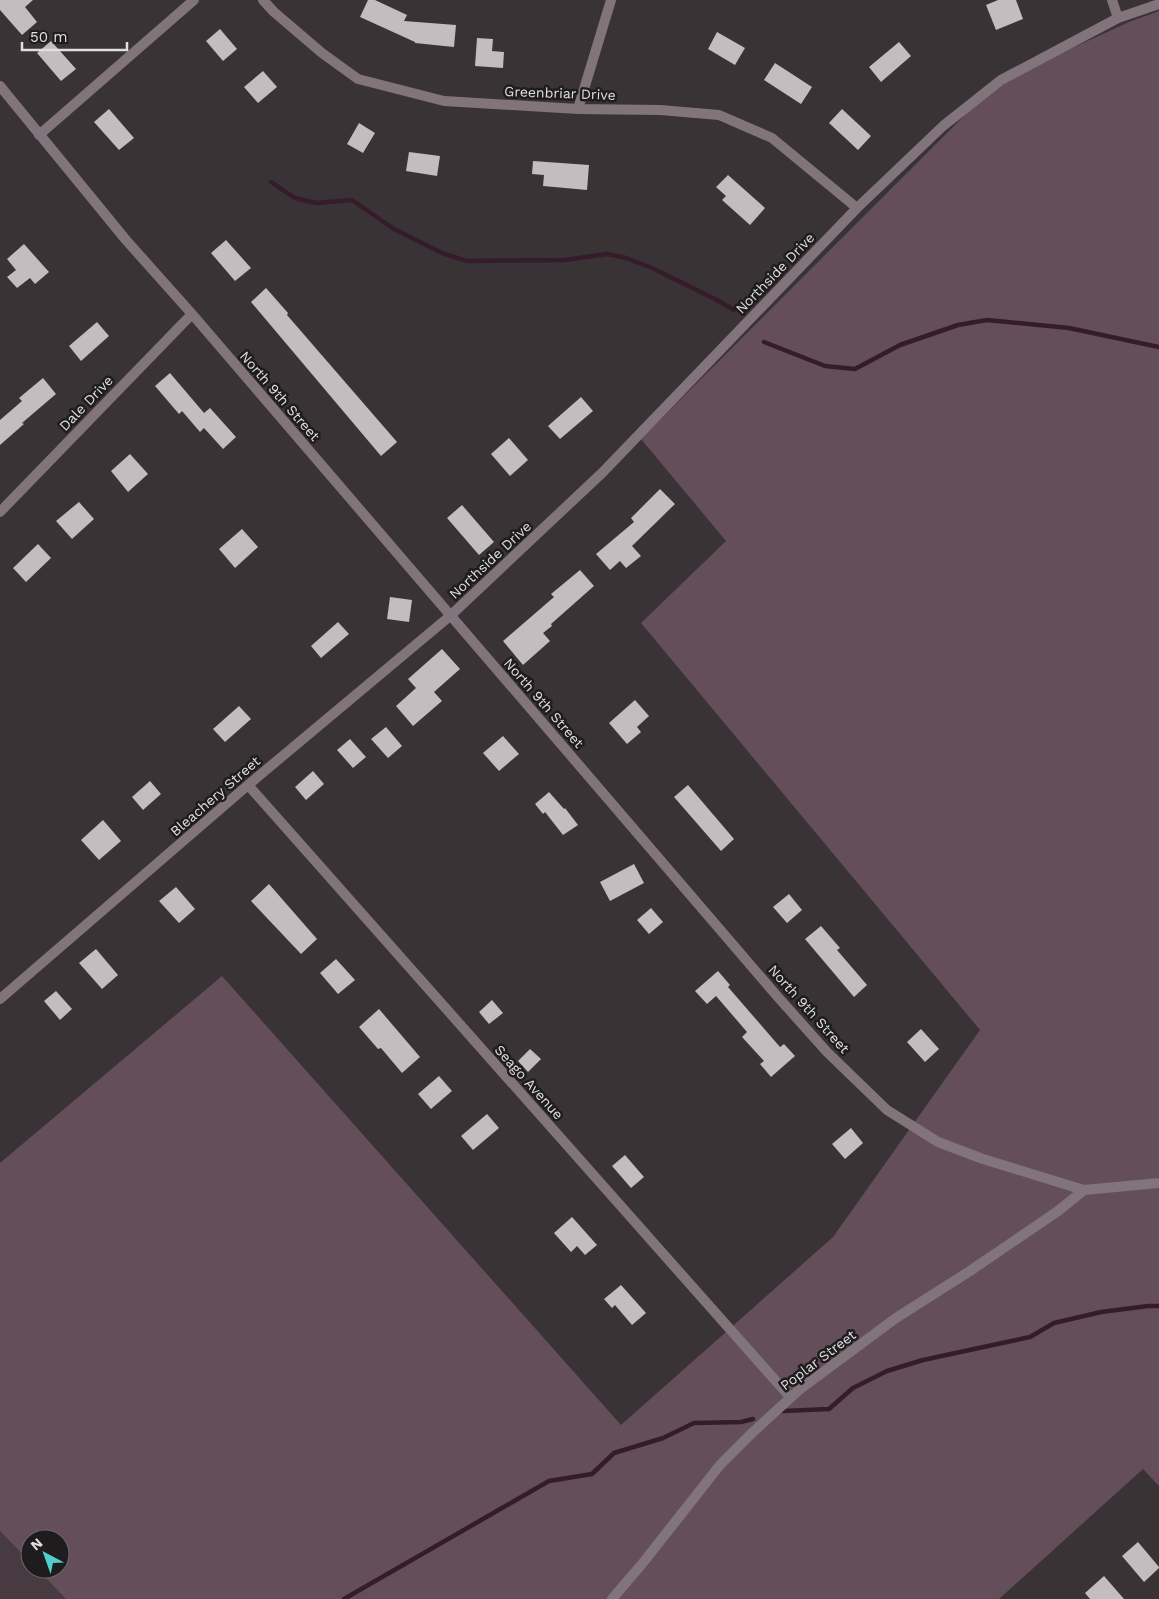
<svg xmlns="http://www.w3.org/2000/svg" width="1159" height="1599" font-family="'Work Sans',sans-serif">
<style>
.built{fill:#473b41}
.green{fill:#644e5a}
.lines{fill:none;stroke-linecap:round;stroke-linejoin:round}
.stream{stroke:#361c2b;stroke-width:4.5}
.building{fill:#c3bdc0}
.minor{stroke:#82747b;stroke-width:10}
.labels{text-anchor:middle;dominant-baseline:central;stroke-width:5;stroke-linejoin:round;paint-order:stroke}
.street-label{font-size:14px;fill:#e2dee0;stroke:#1e1c1d}
</style>
<rect width="100%" height="100%" fill="#393336"/>
<path class="built" d="M0 1531 30 1562V1569H37L66 1599H0Z"/>
<path class="green" d="M1159 11V1486L1143 1469 999 1599H66L37 1569H60V1539H30V1562L0 1531V1163L222 976 621 1425 833 1237 980 1030 641 623 726 541 641 439 998 82 1129 22Z"/>
<g class="lines">
<path class="stream" d="M271 182 295 198 316 203 352 200 394 229 442 253 467 261 565 260 607 254 626 258 652 268 715 299 734 310
M764 342 825 366 855 369 900 345 958 325 987 320 1069 328 1159 347
M783 1411 829 1409 853 1388 887 1371 923 1360 1030 1337 1054 1323 1101 1312 1148 1306H1159
M344 1599 549 1481 592 1474 614 1453 663 1438 694 1423 741 1422 753 1419"/>
</g>
<path class="building" d="M0 0H33L25 7 37 22 22 35 0 10Z
M368 0H375L407 15 404 21 456 25 454 47 415 43V42L360 17Z
M998 0H1016L1023 19 996 30 986 5Z
M220 29 237 49 223 61 206 41Z
M717 32 745 48 735 65 708 49Z
M477 38 493 39 492 51 504 52 503 68 475 66Z
M51 41 76 69 61 81 37 53Z
M899 42 911 56 881 82 869 67Z
M775 63 812 87 801 104 764 80Z
M263 71 277 87 258 103 244 87Z
M109 109 134 138 119 150 94 122Z
M842 109 871 136 858 150 829 123Z
M359 123 375 133 363 153 347 144Z
M409 152 440 156 437 176 406 171Z
M533 161 589 165 587 190 543 186 544 175 532 174Z
M728 175 765 208 750 225 722 200 726 196 716 187Z
M226 240 251 268 235 281 211 253Z
M24 244 49 272 35 284 30 278 17 288 7 277 16 270 7 259Z
M266 288 288 313 287 315 397 442 381 456 251 302Z
M97 322 109 336 81 361 69 346Z
M170 373 204 413 210 408 236 437 223 449 204 428 200 432 182 411 179 414 155 386Z
M43 378 56 394 22 423 24 424 0 445V420L22 401 19 398Z
M581 397 593 411 560 439 548 426Z
M509 438 528 460 510 476 491 454Z
M130 454 148 474 128 492 111 471Z
M660 489 675 504 632 546 641 556 626 568 620 561 610 570 596 554 634 522 631 518Z
M79 502 94 519 72 539 56 521Z
M462 505 494 542 479 555 447 518Z
M242 529 258 547 235 568 219 549Z
M38 544 51 558 26 582 13 568Z
M580 570 594 586 551 624 552 626 543 633 550 641 523 665 503 641 554 597 551 594Z
M390 597 412 600 409 622 387 619Z
M338 622 349 634 321 658 311 646Z
M442 649 460 669 434 692 442 701 413 726 396 706 416 688 408 679Z
M635 700 649 716 637 727 641 732 627 744 609 723Z
M239 706 251 719 225 742 213 729Z
M386 727 402 746 388 758 371 739Z
M503 736 519 754 499 771 483 753Z
M350 739 366 757 353 768 337 750Z
M313 771 324 784 306 800 295 787Z
M150 781 161 794 143 810 132 797Z
M688 785 734 839 721 851 674 797Z
M549 792 564 809 565 808 578 825 563 835 545 812 543 814 535 804Z
M103 820 121 841 99 860 81 840Z
M634 864 644 883 610 901 600 882Z
M269 884 317 939 301 954 251 901Z
M176 887 195 909 179 923 159 901Z
M789 894 802 910 787 923 773 907Z
M651 908 663 922 649 934 637 920Z
M821 926 840 948 837 950 867 985 854 997 805 939Z
M96 949 118 975 102 989 79 963Z
M336 959 355 980 338 994 320 973Z
M718 971 730 985 728 987 780 1047 784 1044 795 1056 771 1077 760 1064 764 1061 742 1037 747 1032 716 996 707 1004 695 991Z
M56 991 72 1009 60 1020 44 1001Z
M492 1000 503 1013 489 1024 479 1012Z
M379 1009 420 1057 402 1073 381 1048 378 1049 359 1027Z
M921 1029 939 1049 925 1062 907 1042Z
M530 1049 541 1059 528 1072 518 1061Z
M439 1076 452 1091 431 1109 418 1094Z
M487 1114 499 1128 473 1150 461 1136Z
M851 1128 863 1143 845 1159 832 1144Z
M625 1155 644 1177 631 1188 612 1166Z
M572 1217 597 1245 585 1255 577 1246 571 1252 554 1233Z
M621 1285 646 1313 632 1325 615 1305 612 1308 604 1299Z
M1138 1542 1159 1567V1568L1144 1582 1122 1556Z
M1104 1576 1124 1599H1090L1085 1593Z"/>
<g class="lines">
<path class="minor" d="M263 0 274 12 322 53 358 79 444 101 578 109 660 110 719 115 772 138 857 208
M1112 0 1118 18
M0 86 126 240 192 314 777 996 827 1052 887 1110 938 1142 983 1159 1084 1190 1159 1183
M578 109 611 0
M39 135 194 0
M0 512 192 314
M248 785 790 1397
M0 999 248 785 450 616 602 473 857 208 943 126 1001 80 1118 18 1159 4
M612 1599 642 1564 720 1465 753 1432 799 1390 896 1318 970 1271 1058 1211 1084 1190"/>
</g>
<g class="labels">
<g class="street-label">
<text transform="translate(560 93) rotate(2)">Greenbriar Drive</text>
<text transform="translate(775 273) rotate(-46)">Northside Drive</text>
<text transform="translate(280 396) rotate(49)">North 9th Street</text>
<text transform="translate(86 403) rotate(-46)">Dale Drive</text>
<text transform="translate(490 560) rotate(-43)">Northside Drive</text>
<text transform="translate(544 703) rotate(49)">North 9th Street</text>
<text transform="translate(215 796) rotate(-41)">Bleachery Street</text>
<text transform="translate(809 1009) rotate(48)">North 9th Street</text>
<text transform="translate(529 1082) rotate(48)">Seago Avenue</text>
<text transform="translate(818 1360) rotate(-37)">Poplar Street</text>
</g>
</g>
<g transform="translate(45 1554) rotate(319)"><circle r="24" fill="#1e1c1d" stroke="#6c6a6b"/>
<path d="M0-4L9 19L0 12L-9 19Z" fill="#52cdcc"/>
<text y="-8" font-size="14" font-weight="bold" text-anchor="middle" fill="#e2dee0">N</text>
</g>
<path d="M22 42v8h105v-8" fill="none" stroke="#e2dee0" stroke-width="2.5"/>
<text x="30" y="42" font-size="15" fill="#e2dee0" stroke="#1e1c1d" stroke-width="4" paint-order="stroke">50 m</text>
</svg>
